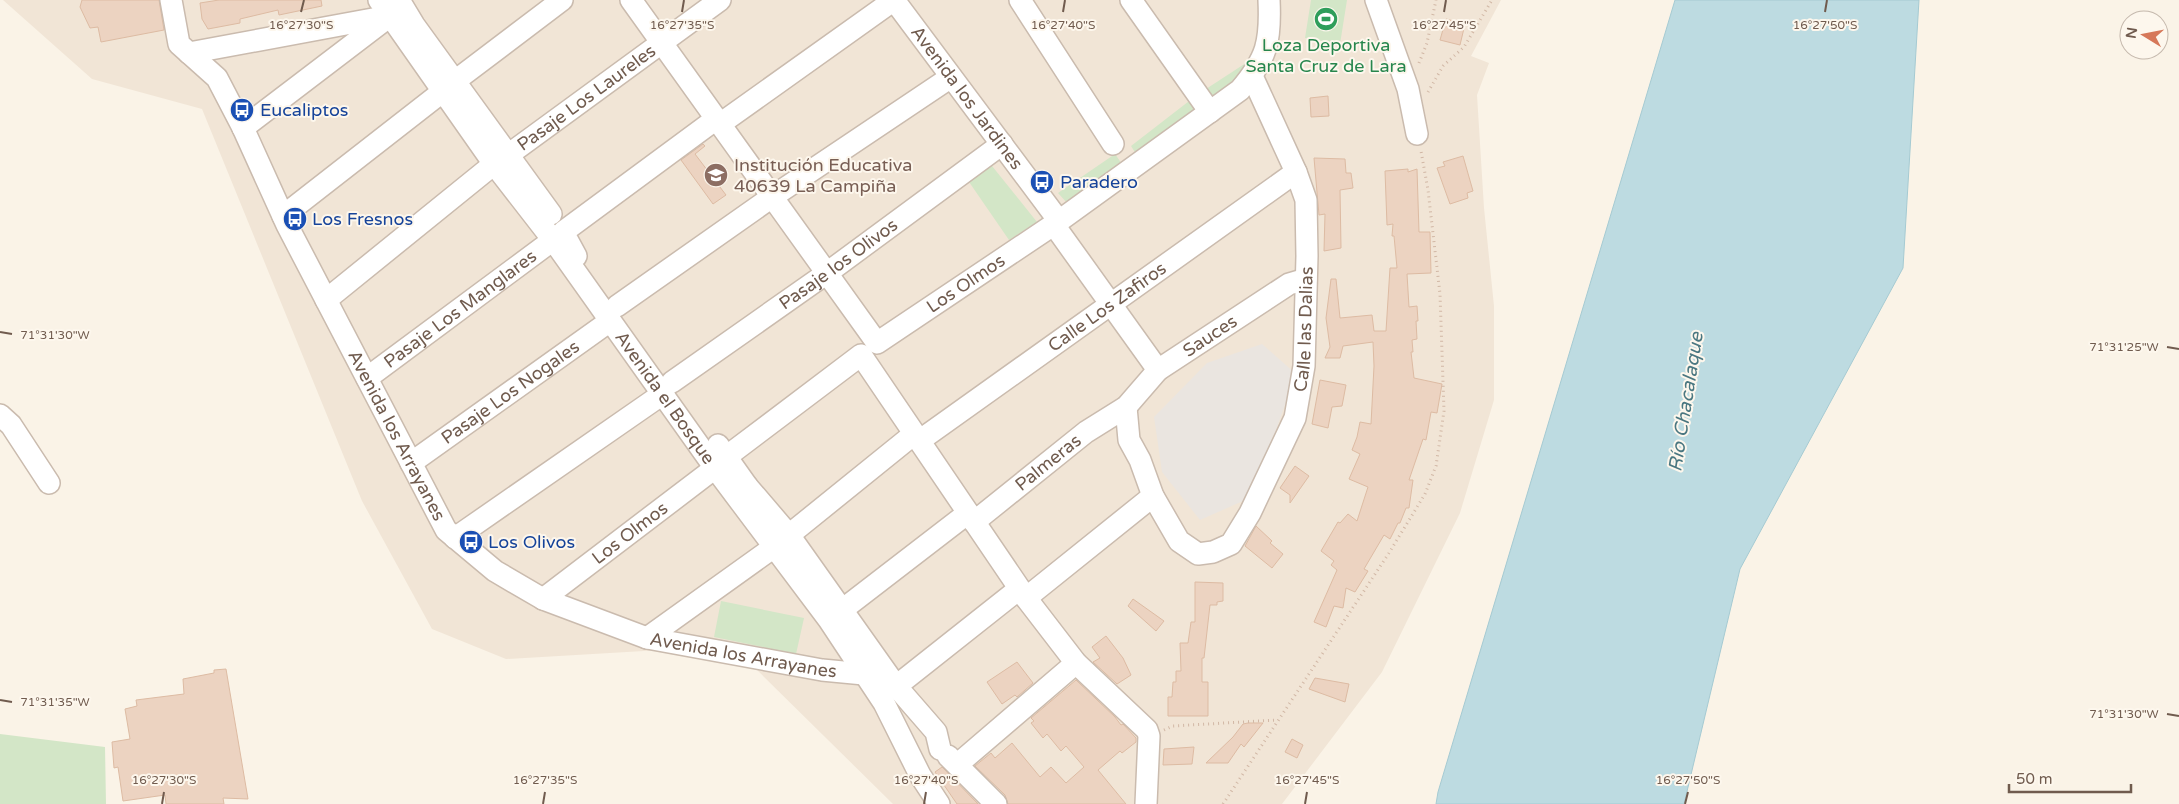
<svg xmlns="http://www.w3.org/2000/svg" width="2179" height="804" font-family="'Varela Round',sans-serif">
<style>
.residential{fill:#f1e5d6}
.industrial{fill:#eae5e0}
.green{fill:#d3e6c7}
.water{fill:#bddbe1;stroke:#a5cad2}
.building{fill:#ecd3c1;stroke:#ddbba3}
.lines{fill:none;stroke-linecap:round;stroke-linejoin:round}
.minor-casing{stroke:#cabbae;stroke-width:24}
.path{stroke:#d1b7a5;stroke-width:3;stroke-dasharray:1 4;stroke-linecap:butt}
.minor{stroke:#fff;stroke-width:21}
.ticks{fill:none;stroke:#705b4e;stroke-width:2}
.labels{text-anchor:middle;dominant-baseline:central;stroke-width:4;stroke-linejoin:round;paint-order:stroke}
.leisure-label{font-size:18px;fill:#27864d;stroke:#fdf7ed}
.street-label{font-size:18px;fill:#705b4e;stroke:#fdf7ed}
.transit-label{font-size:18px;fill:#164399;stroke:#fdf7ed;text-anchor:start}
.education-label{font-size:18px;fill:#785e54;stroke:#fdf7ed;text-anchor:start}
.water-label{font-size:19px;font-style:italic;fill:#4a7781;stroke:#fdf7ed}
.ticks-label{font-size:12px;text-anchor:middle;fill:#705b4e;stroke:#fdf7ed;stroke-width:4;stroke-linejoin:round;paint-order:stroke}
</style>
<rect width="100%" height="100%" fill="#faf3e7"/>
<path class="residential" d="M3 0H1501L1471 56 1489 63 1477 95 1484 208 1494 306V400L1460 513 1382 672 1282 804H893L755 668 678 649 506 659 432 629 362 501 202 109 92 79Z"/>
<path class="industrial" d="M1262 344 1296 374 1252 497 1200 520 1162 472 1154 417 1207 363Z"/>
<path class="green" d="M1311 0H1347L1340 44 1305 38Z
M1249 61 1243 72 1213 97 1206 89Z
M1193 98 1199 112 1138 157 1131 146Z
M1115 154 1124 167 1068 204 1058 193Z
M988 161 1037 222 1009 240 967 179Z
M721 601 804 618 796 654 714 637Z
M0 734 105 747 106 804H0Z"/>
<path class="water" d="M1675 0H1919L1903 268 1740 569 1684 804H1436L1438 792Z"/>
<path class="building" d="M82 0H159L164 30 101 42 98 27 90 28 80 7Z
M219 0H321L322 6 279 15 278 10 240 19V23L208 29 202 19 200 3Z
M1446 19 1465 24 1460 45 1440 40Z
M1328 96 1329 116 1311 117 1310 98Z
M703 144 705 146 695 154 726 195 713 204 681 160Z
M1463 156 1473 191 1467 193 1468 198 1450 204 1437 168 1445 166 1443 162Z
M1314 158 1345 159 1346 173H1351L1353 188 1340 190 1341 248 1324 251 1325 214 1319 215Z
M1408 169V172L1417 169 1419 232H1430L1431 273 1407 274 1409 307 1417 306 1418 321H1416L1417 339 1412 340 1413 352H1411L1414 378 1442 384 1437 413 1431 412 1426 440 1423 439 1409 480H1413L1409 508H1406L1400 523H1398L1390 539 1384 535 1364 569 1368 571 1355 592 1346 588 1343 608 1334 606 1326 627 1314 622 1337 570 1331 565 1334 561 1321 551 1338 522 1340 523 1348 514 1357 521 1368 487 1349 479 1360 454 1352 450 1357 437 1360 422 1371 424 1374 366 1373 342 1343 346 1340 358H1325L1330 347 1326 318 1331 279H1336L1340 318 1372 315 1374 331H1386L1390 268H1397L1394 236H1392L1393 224 1387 225 1385 171Z
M1320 380 1346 385 1342 406 1332 407 1328 428 1312 424Z
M1295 466 1309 476 1290 503V495L1280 488Z
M1256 526 1272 541 1270 543 1283 554 1272 568 1245 546Z
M1195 582 1223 583V601L1217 602V605H1210L1204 658H1202V682H1208V716H1168V697H1172L1173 682H1176V671H1181L1180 643H1188L1191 622H1195Z
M1133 599 1164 621 1156 631 1128 606Z
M1106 636 1123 658 1131 675 1117 684 1093 662 1100 658 1092 647Z
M1017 662 1033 683 1017 697 1015 695 1002 704 987 682Z
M226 669 248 799 223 798 224 804H166L165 795 123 801 118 767 114 768 112 742 130 739 125 709 137 706 136 700 184 694 183 679 214 673V670Z
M1315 678 1349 684 1345 702 1309 689Z
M1076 680 1115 717 1121 725 1123 724 1136 738V742L1122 753 1120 751 1098 770 1126 804H1008L1005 795 975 766 991 753 995 758 1012 743 1040 777 1051 767 1066 783 1084 767 1066 746 1061 751 1047 734 1043 738 1031 723 1034 721 1031 718Z
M1248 723H1263L1244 747 1241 744 1228 763H1206L1233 737 1243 724Z
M1292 739 1303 745 1297 758 1285 752Z
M1194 747 1192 764 1163 765 1164 749Z
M942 767 978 804H957L935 772Z"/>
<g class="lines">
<g class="minor-casing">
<g id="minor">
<path id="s1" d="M171 0 179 44 217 78 243 128 287 225 446 530 495 571 543 599 647 638 822 670 864 674"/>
<path id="s2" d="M379 0 494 164 553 240 715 468 829 620 884 703 920 775 939 804"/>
<path d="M399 0 414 25 551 214"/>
<path id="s3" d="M631 0 877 343 1059 221 1240 90C1267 58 1271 42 1269 0"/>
<path id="s4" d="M894 0 1059 221"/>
<path d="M1020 0 1113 144"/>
<path d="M1131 0 1210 112"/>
<path d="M1376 0 1408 89 1417 134"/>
<path d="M189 53 389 16"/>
<path d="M455 81 562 0"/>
<path d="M720 124 894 0"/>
<path d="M243 128 386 19"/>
<path id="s5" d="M513 169 508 155 720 0"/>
<path d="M283 216 442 92"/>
<path d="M1054 225 1158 370"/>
<path d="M576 256 563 232 716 119"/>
<path d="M326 300 494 164"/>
<path d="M617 306 772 197 951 77"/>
<path id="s6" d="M367 378 553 240"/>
<path id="s7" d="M672 382 827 273 1002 144"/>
<path id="s8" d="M1126 407 1129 440 1140 460 1153 496 1179 541 1198 554 1213 552 1231 544 1250 513 1295 418 1304 366 1307 256 1306 200 1296 172 1252 76"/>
<path d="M0 415 11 425 49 483"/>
<path id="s9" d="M919 441 1296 172"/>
<path d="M718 445 747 486 735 494"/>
<path d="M726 457 861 355 1026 598 1076 663 1147 730 1149 736 1146 804"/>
<path id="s10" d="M411 463 610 321"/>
<path d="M747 486 789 535 896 686 936 732 940 749"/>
<path id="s11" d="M974 522 1086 432 1126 407 1158 370 1289 284 1306 279"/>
<path d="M789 535 914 434"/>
<path d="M455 538 664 393"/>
<path d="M1026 598 1153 496"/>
<path id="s12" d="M543 599 715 468"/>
<path d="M842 610 968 513"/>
<path d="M647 638 774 547"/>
<path d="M904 680 1019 589"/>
<path d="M948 756 996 804"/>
<path d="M958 764 1076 663"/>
</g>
</g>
<path class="path" d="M1419 63 1427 43 1436 0
M1428 92 1443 66 1464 47 1492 0
M1164 730 1173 726 1277 720
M1223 804 1389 553 1425 494 1436 466 1444 411 1440 294 1428 190 1421 151"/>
<use href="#minor" class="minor"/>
</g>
<path class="ticks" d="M301 12 304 0M682 12 684 0M1063 12 1065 0M1444 12 1446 0M1825 12 1827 0M0 332 12 334M2167 347 2179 349M0 700 12 702M2167 714 2179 716M162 804 164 792M543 804 545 792M924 804 926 792M1305 804 1307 792M1685 804 1688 792"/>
<defs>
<g id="stadium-disc" transform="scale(1.25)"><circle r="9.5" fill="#2e9e5b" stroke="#fdf7ed"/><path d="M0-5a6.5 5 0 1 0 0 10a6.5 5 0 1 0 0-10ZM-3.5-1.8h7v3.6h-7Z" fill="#fff"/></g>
<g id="bus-disc" transform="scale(1.25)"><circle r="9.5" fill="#1a4fb4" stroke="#fdf7ed"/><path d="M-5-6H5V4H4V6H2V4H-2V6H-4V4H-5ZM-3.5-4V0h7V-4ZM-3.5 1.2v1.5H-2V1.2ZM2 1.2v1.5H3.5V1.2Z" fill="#fff"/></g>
<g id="school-disc" transform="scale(1.25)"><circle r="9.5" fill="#8d6e63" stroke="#fdf7ed"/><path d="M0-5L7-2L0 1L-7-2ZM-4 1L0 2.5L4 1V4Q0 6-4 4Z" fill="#fff"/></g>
</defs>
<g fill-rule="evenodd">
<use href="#stadium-disc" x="1326" y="19"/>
<use href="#bus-disc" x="242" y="110"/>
<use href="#school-disc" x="716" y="175"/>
<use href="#bus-disc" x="1042" y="182"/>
<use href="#bus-disc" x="295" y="219"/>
<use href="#bus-disc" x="471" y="542"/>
</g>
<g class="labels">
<g class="leisure-label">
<text x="1326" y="45">Loza Deportiva<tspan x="1326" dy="21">Santa Cruz de Lara</tspan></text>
</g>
<g class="street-label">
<text stroke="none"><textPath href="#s5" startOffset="112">Pasaje Los Laureles</textPath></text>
<text stroke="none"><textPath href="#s4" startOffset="122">Avenida los Jardines</textPath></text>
<text stroke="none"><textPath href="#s7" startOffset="204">Pasaje los Olivos</textPath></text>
<text stroke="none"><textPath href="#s3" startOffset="529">Los Olmos</textPath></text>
<text stroke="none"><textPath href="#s9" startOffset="231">Calle Los Zafiros</textPath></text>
<text stroke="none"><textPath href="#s6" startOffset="116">Pasaje Los Manglares</textPath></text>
<text stroke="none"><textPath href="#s8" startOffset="435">Calle las Dalias</textPath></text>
<text stroke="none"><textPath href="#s11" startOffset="302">Sauces</textPath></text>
<text stroke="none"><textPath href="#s10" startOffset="122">Pasaje Los Nogales</textPath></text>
<text stroke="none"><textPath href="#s2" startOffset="490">Avenida el Bosque</textPath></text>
<text stroke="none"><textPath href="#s1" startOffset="496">Avenida los Arrayanes</textPath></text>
<text stroke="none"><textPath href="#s11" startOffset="95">Palmeras</textPath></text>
<text stroke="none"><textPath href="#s12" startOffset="109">Los Olmos</textPath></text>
<text stroke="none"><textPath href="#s1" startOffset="931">Avenida los Arrayanes</textPath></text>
</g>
<g class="transit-label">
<text x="260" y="110">Eucaliptos</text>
<text x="1060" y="182">Paradero</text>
<text x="312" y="219">Los Fresnos</text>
<text x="488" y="542">Los Olivos</text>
</g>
<g class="education-label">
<text x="734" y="165">Institución Educativa<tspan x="734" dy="21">40639 La Campiña</tspan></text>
</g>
<g class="water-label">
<text transform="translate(1686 402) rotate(-81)">Río Chacalaque</text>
</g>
</g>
<g class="ticks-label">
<text x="301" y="29">16°27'30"S</text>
<text x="682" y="29">16°27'35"S</text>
<text x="1063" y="29">16°27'40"S</text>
<text x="1444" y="29">16°27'45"S</text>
<text x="1825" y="29">16°27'50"S</text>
<text x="55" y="339">71°31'30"W</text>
<text x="2124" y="351">71°31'25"W</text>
<text x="55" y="706">71°31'35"W</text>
<text x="2124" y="718">71°31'30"W</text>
<text x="164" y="784">16°27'30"S</text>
<text x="545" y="784">16°27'35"S</text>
<text x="926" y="784">16°27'40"S</text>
<text x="1307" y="784">16°27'45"S</text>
<text x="1688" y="784">16°27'50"S</text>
</g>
<g transform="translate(2144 35) rotate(280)"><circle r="24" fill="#fdf7ed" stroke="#c5b9ad"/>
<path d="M0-4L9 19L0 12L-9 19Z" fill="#d67859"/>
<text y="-8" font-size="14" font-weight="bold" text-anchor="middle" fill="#705b4e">N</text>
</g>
<path d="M2009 784v8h122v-8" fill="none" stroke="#705b4e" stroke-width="2.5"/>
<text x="2016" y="784" font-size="15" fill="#705b4e" stroke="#fdf7ed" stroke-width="4" paint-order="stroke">50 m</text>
</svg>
